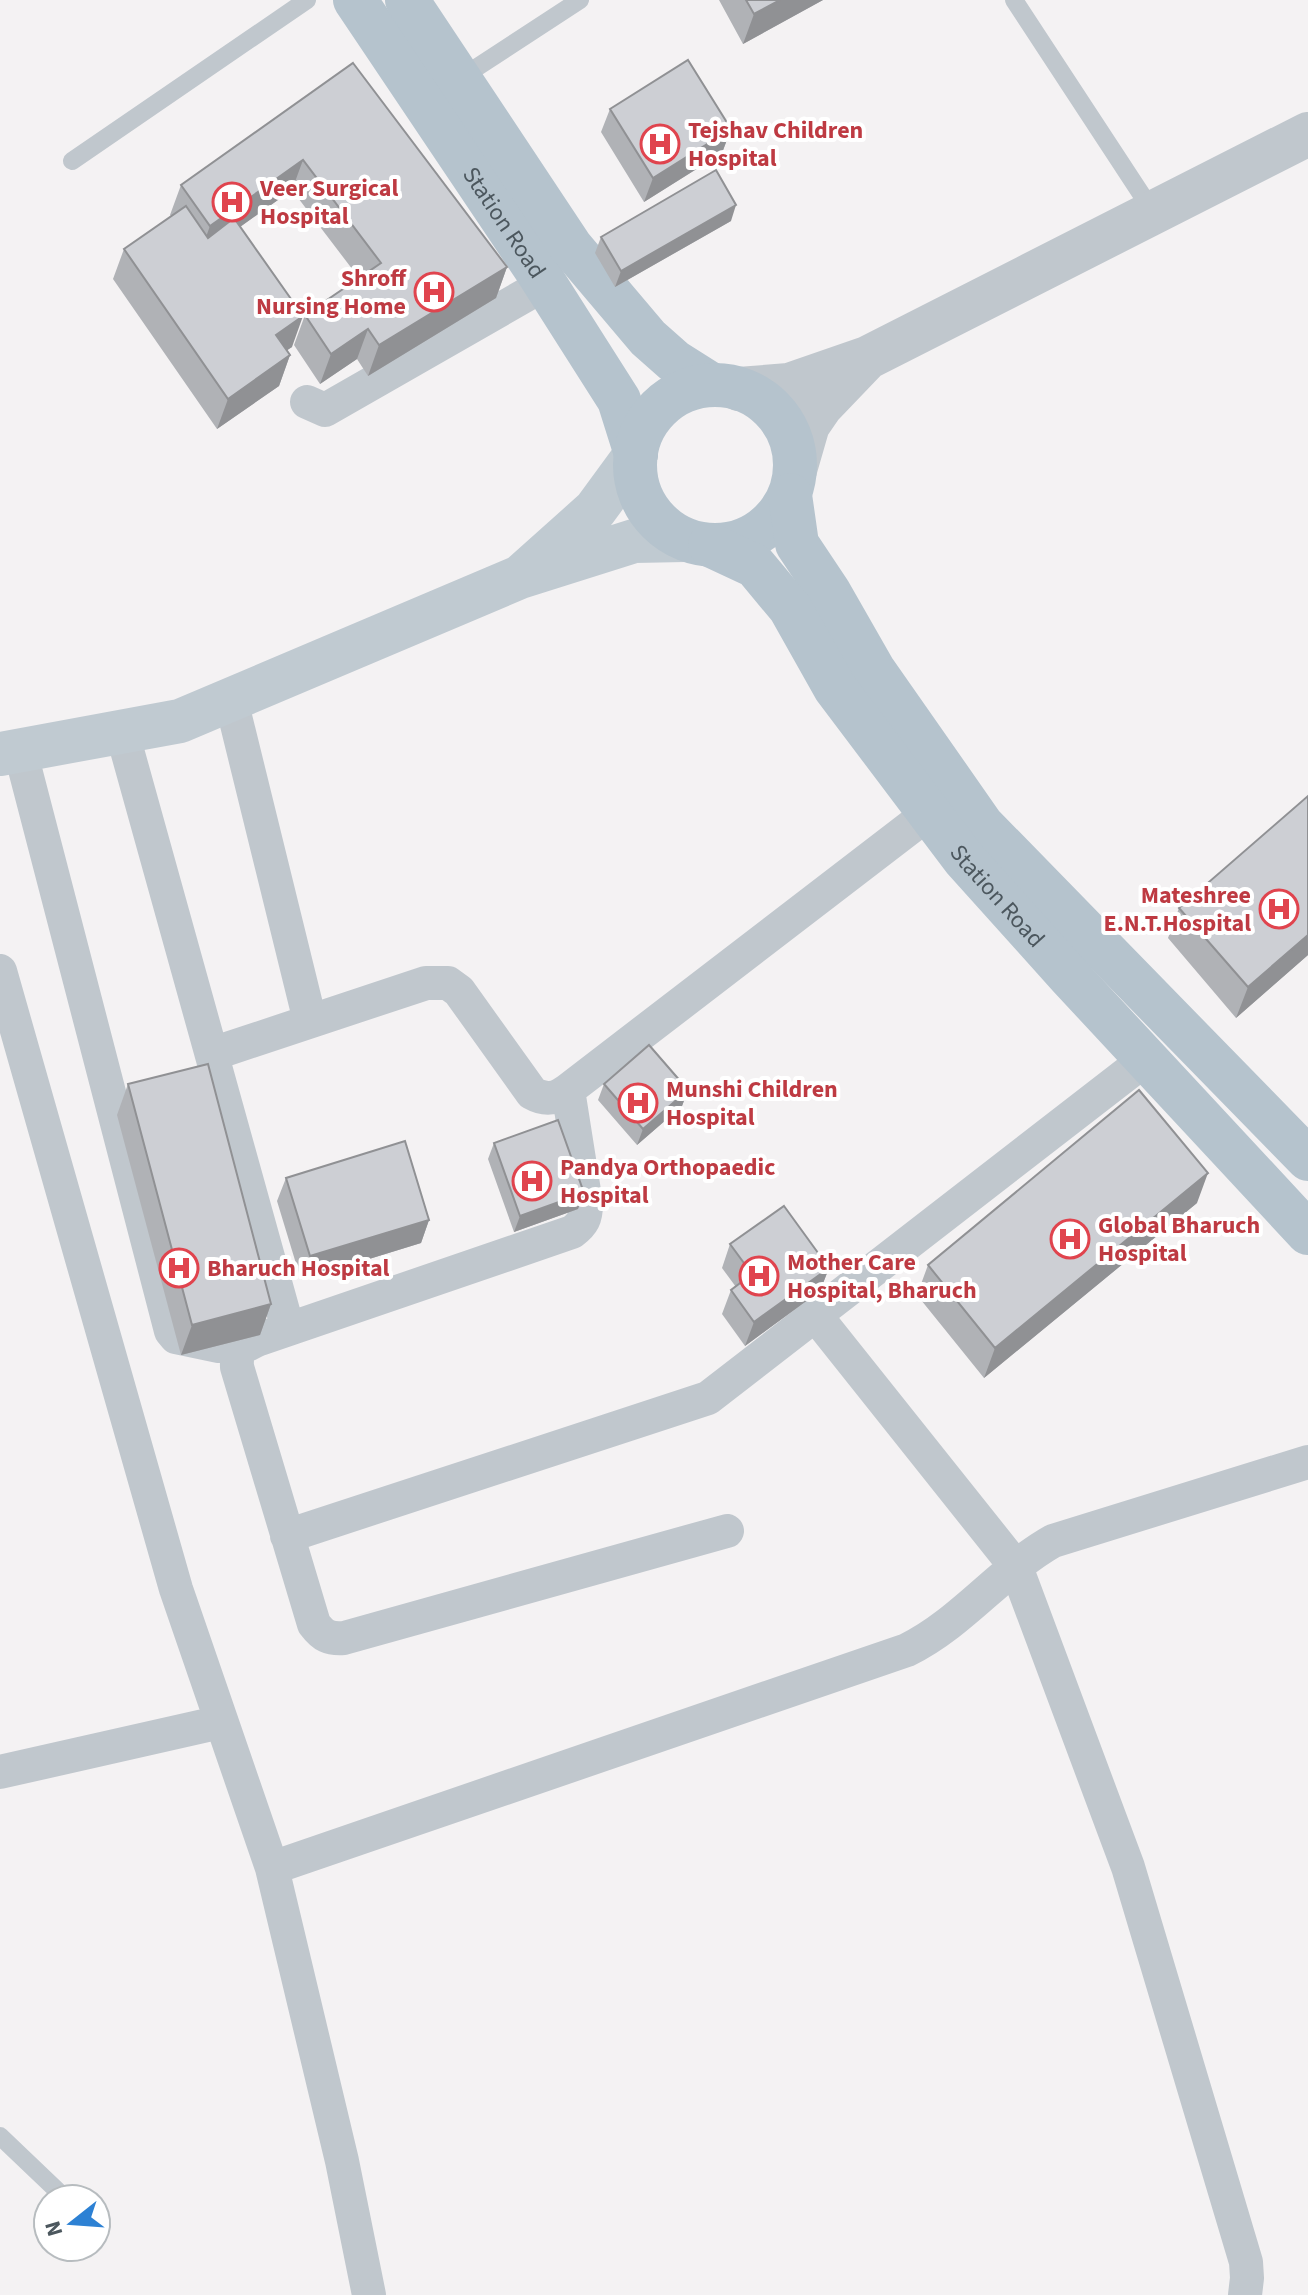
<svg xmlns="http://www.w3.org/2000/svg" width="1308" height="2295" font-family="'Source Sans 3',sans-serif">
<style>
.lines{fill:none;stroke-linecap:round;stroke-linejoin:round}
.service{stroke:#c0c7cd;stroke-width:18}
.minor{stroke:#c0c7cd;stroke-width:34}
.tertiary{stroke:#c0c7cd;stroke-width:44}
.secondary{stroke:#c0cad1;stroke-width:44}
.primary{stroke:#b5c3cd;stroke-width:44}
.wall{fill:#b0b2b6}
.shaded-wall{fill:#909194}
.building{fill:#cdcfd4;stroke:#909194;stroke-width:2}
.labels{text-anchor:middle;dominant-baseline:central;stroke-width:8;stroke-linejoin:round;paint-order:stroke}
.health-label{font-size:24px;font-weight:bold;fill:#be3a42;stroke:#fff;text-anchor:start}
.street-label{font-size:24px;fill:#4c575e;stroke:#fff}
</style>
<rect width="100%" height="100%" fill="#f4f2f3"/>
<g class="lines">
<path class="service" d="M1014 0 1153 212
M459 79 580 0
M72 161 307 0
M0 2136 66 2199
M96 2228V2229"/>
<path class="minor" d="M307 402 325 410 545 284
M231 700 310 1021
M122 732 288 1329
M20 750 171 1331 176 1337 219 1346
M0 971 176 1589 272 1868 342 2161 369 2295
M212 1054 426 983H448L459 991 532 1093C546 1101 556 1099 568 1090L929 813
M568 1090 586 1204C586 1218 583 1224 572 1232L257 1340C241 1348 236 1348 237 1367L314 1624C323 1636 329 1639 344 1638L727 1531
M816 1316 1016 1567 1128 1867 1246 2262 1247 2278 1245 2295
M287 1536 708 1398 1146 1059
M0 1772 221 1722
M272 1868 907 1650C962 1623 1000 1571 1053 1541L1308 1462"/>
<path class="tertiary" d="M867 358 1308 134
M739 389 789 385 867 358 821 406 808 425 795 470"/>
<path class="secondary" d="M636 454 595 510 520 577 634 541 685 540
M0 754 180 721 520 577"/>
<g class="primary">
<path id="s1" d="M355 0 537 271 619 400 636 454"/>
<path d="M407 0 571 247 648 338 674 361 712 385"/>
<circle cx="715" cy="465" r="80"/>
<path d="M790 495 797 544 829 592 873 669 982 825 1308 1159"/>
<path id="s2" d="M710 545 755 566 790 608 835 688 964 859 1070 977 1308 1233"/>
</g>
</g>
<path class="wall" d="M719 0H823L743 44Z
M353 63 507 267 496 298 368 376 357 359 320 384 294 345 305 315 359 278 292 190 240 227 292 347 287 350 290 355 279 386 217 429 113 279 124 249 171 216 170 215 181 185Z
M610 109 731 129 722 153 644 202 601 132Z
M731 221 615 287 595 253 601 237Z
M1179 908 1308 955 1236 1018 1168 938Z
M128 1084 271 1304 260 1335 181 1355 117 1115Z
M604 1084 688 1090 682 1106 637 1145 598 1100Z
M494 1143 584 1193 578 1209 514 1232 488 1159Z
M286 1178 429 1220 421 1243 301 1280 277 1201Z
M1197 1203 984 1378 917 1295 928 1265Z
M730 1244 829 1268 820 1291 745 1346 722 1314 731 1290 736 1287 722 1268Z"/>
<path class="shaded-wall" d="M780 0H823L743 44 754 14Z
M731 129 722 153 644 202 653 178Z
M303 160 292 190 199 256 210 226Z
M736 205 731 221 615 287 621 271Z
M507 267 496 298 368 376 379 345Z
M303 316 292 347 265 365 276 335Z
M368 329 357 359 320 384 331 354Z
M290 355 279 386 217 429 228 399Z
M1308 935V955L1236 1018 1248 987Z
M688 1090 682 1106 637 1145 643 1129Z
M1208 1173 1197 1203 984 1378 995 1348Z
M584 1193 578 1209 514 1232 520 1216Z
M429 1220 421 1243 301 1280 310 1256Z
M829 1268 820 1291 745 1346 754 1322Z
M271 1304 260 1335 181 1355 192 1325Z"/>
<path class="building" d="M746 0H780L754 14Z
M688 60 731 129 653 178 610 109Z
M353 63 507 267 379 345 368 329 331 354 305 315 381 263 303 160 210 226 181 185Z
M716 170 736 205 621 271 601 237Z
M186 206 208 238 234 218 303 316 276 335 290 355 228 399 124 249Z
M1308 796V935L1248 987 1179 908Z
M649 1045 688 1090 643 1129 604 1084Z
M208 1064 271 1304 192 1325 128 1084Z
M1139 1090 1208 1173 995 1348 928 1265Z
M558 1120 584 1193 520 1216 494 1143Z
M405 1141 429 1220 310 1256 286 1178Z
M784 1206 829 1268 754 1322 731 1290 752 1274 730 1244Z"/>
<defs>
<g id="hospital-ring" transform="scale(2)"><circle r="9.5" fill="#fff" stroke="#e0444e" stroke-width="1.5"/><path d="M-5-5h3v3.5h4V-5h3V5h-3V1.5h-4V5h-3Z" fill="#e0444e"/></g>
</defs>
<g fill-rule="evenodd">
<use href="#hospital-ring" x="660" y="144"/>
<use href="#hospital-ring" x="232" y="202"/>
<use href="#hospital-ring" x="434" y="292"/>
<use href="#hospital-ring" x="1279" y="909"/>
<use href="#hospital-ring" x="638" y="1103"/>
<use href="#hospital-ring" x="532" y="1181"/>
<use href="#hospital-ring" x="1070" y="1239"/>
<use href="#hospital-ring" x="179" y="1268"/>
<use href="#hospital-ring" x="759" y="1276"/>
</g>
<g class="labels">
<g class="health-label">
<text x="688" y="130">Tejshav Children<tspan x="688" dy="28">Hospital</tspan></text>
<text x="260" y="188">Veer Surgical<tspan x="260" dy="28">Hospital</tspan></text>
<text x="406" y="278" text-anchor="end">Shroff<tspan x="406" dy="28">Nursing Home</tspan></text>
<text x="1251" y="895" text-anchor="end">Mateshree<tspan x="1251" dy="28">E.N.T.Hospital</tspan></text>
<text x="666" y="1089">Munshi Children<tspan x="666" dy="28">Hospital</tspan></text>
<text x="560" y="1167">Pandya Orthopaedic<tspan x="560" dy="28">Hospital</tspan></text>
<text x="1098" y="1225">Global Bharuch<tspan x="1098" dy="28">Hospital</tspan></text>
<text x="787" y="1262">Mother Care<tspan x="787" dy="28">Hospital, Bharuch</tspan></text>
<text x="207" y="1268">Bharuch Hospital</text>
</g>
<g class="street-label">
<text stroke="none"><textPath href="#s1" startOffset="268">Station Road</textPath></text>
<text stroke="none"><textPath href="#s2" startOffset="460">Station Road</textPath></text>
</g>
</g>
<g transform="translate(72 2223) rotate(253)"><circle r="38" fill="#ffffff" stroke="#b7bcbf" stroke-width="2"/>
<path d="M0-6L14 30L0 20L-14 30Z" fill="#2d81d4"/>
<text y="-12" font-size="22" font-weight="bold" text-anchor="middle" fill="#4c575e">N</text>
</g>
</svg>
